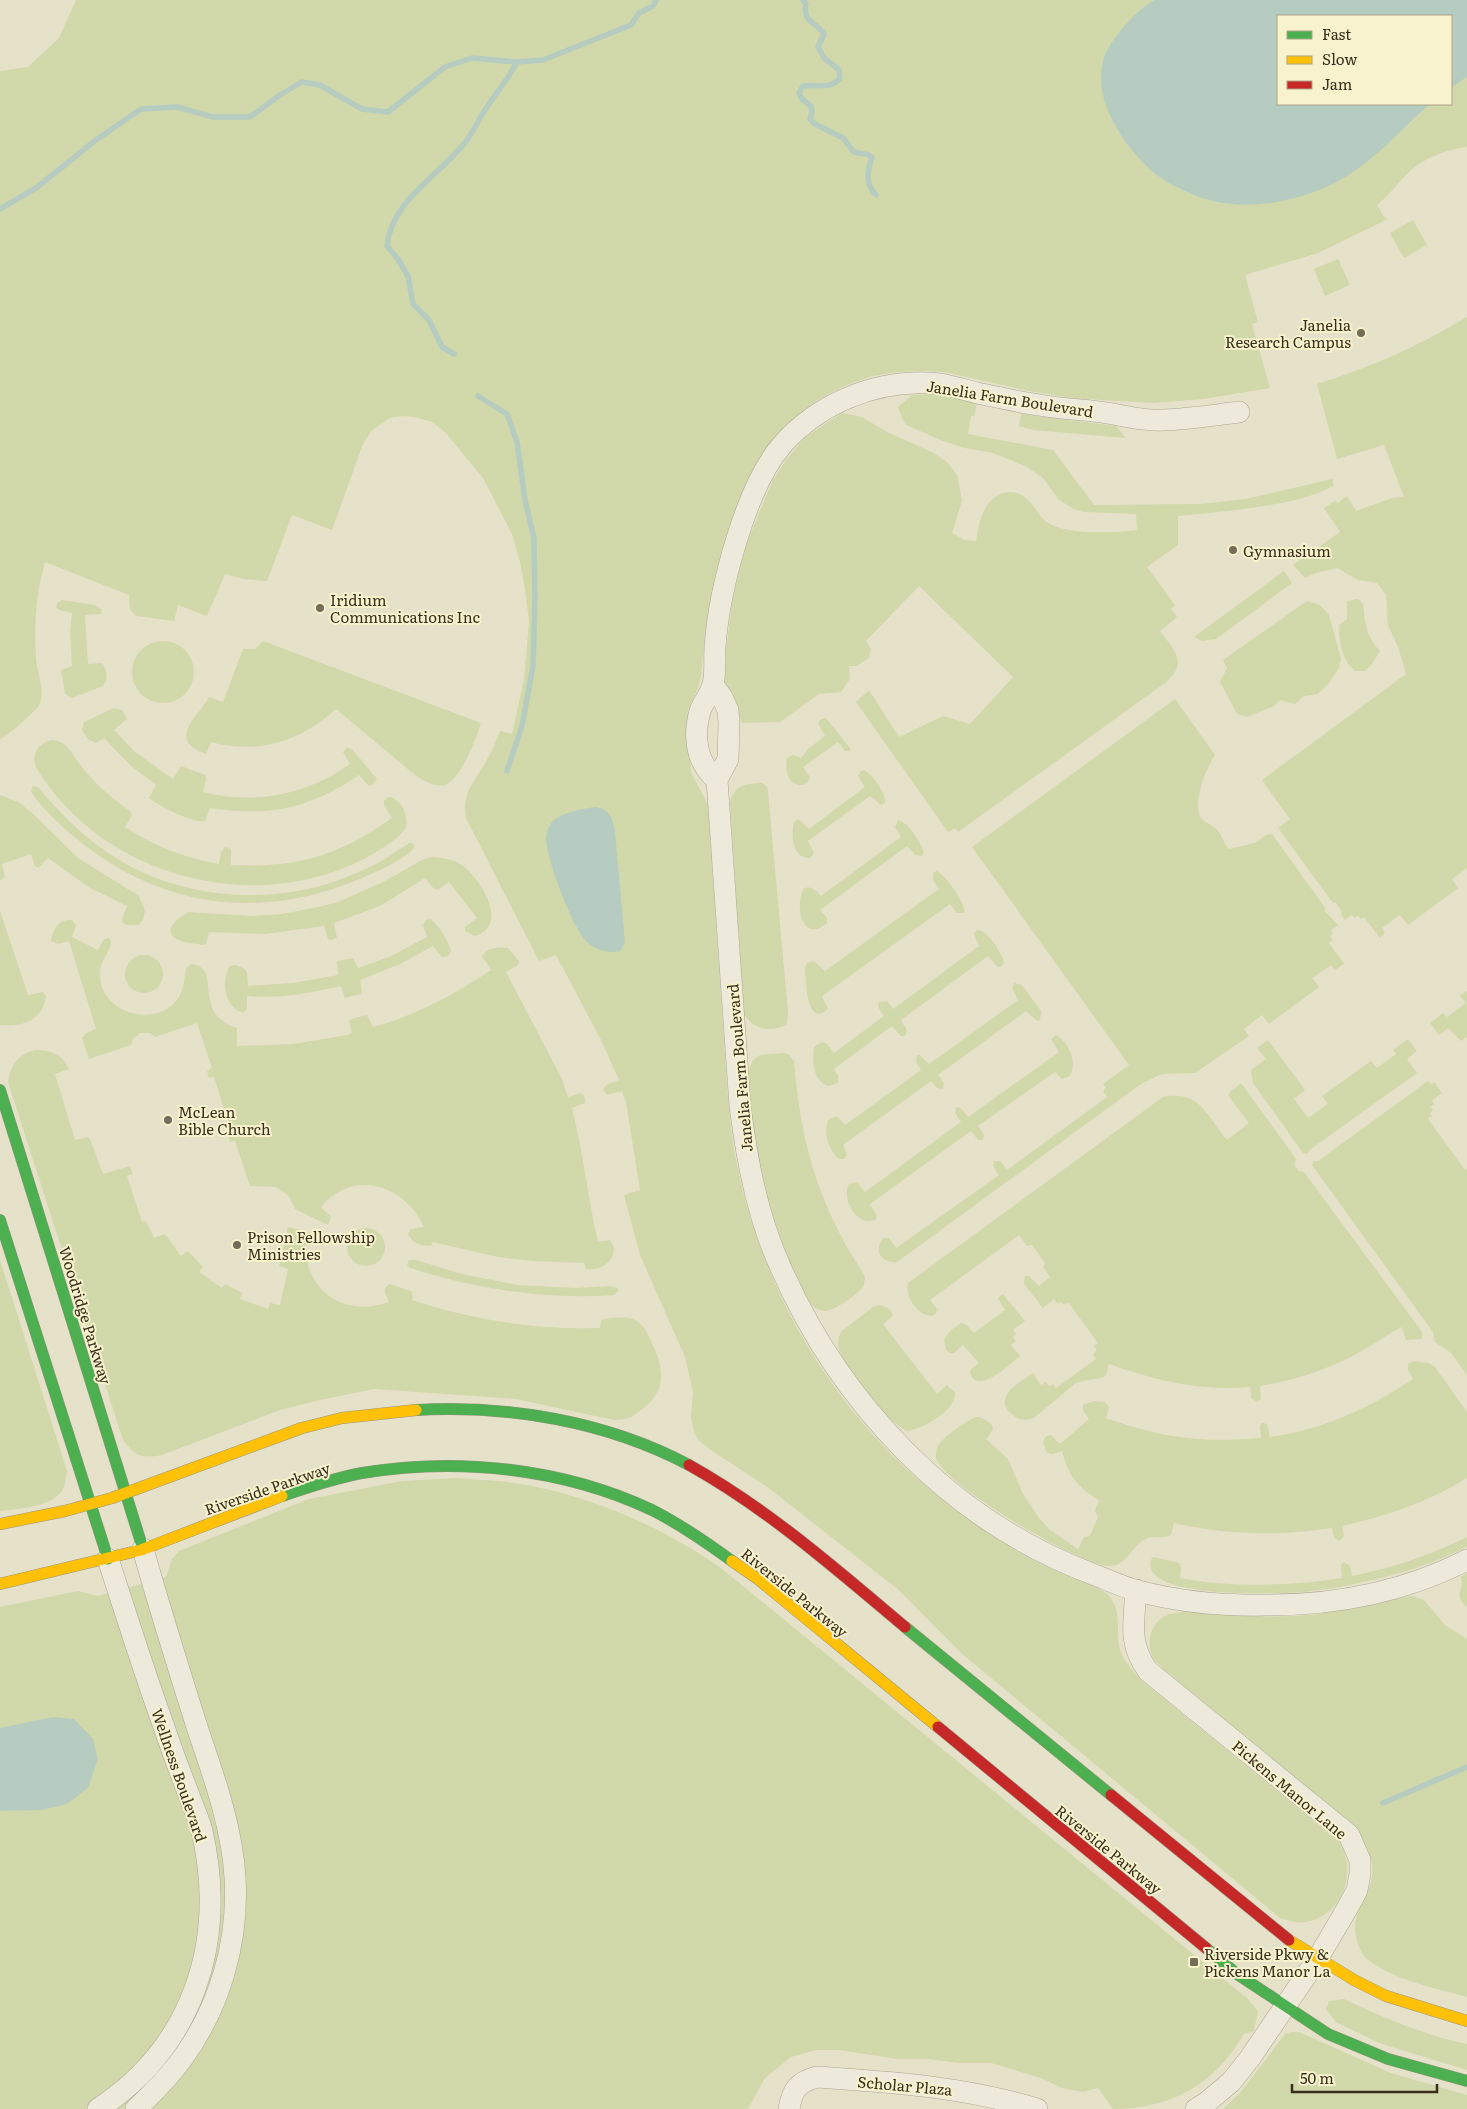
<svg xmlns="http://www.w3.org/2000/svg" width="1467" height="2109" font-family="Literata,serif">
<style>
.green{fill:#d1d8aa}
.water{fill:#b6ccc1}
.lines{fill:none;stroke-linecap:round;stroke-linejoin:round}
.stream{stroke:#b6ccc1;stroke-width:5.5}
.street-casing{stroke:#aaa693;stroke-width:22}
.fast-casing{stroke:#9a9483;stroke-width:12}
.slow-casing{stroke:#9a9483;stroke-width:12}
.jam-casing{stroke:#9a9483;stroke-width:12}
.street{stroke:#edeadc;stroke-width:21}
.fast{stroke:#4caf50;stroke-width:11}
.slow{stroke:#ffc107;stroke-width:11}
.jam{stroke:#c62828;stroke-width:11}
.poi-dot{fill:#766d58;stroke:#f8f2cd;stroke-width:2}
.labels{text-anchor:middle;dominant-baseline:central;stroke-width:4;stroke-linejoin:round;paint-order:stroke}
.poi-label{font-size:15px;fill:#392e1b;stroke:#f8f2cd;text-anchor:start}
.street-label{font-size:15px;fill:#392e1b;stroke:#f8f2cd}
</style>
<rect width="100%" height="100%" fill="#e6e2c9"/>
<path class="green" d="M76 0H1155C1134 12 1120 30 1107 50L1119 132 1126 142 1137 156 1166 181 1184 191 1217 202 1231 204 1393 139 1430 104H1451V88L1467 77V147C1448 149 1424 158 1410 171 1398 182 1390 195 1377 205L1386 220 1318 253 1245 275 1258 322 1252 324 1270 388 1203 399 1153 403 1118 401 1072 398 1029 391 944 372 928 371 899 372 872 376 842 387 818 400 796 417 777 435 733 518 717 570 706 625 701 676 698 688 688 710 691 772 708 805C713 879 718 952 723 1026 727 1078 728 1131 741 1183 767 1293 828 1398 912 1474 949 1506 989 1536 1032 1559 1048 1567 1064 1575 1080 1581 1090 1586 1100 1587 1108 1595 1125 1614 1113 1634 1122 1655 1126 1664 1134 1672 1141 1680L1339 1842C1358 1872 1343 1915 1306 1922 1298 1924 1288 1920 1280 1918L961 1653 900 1591 766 1486 712 1451 698 1440 693 1428 691 1417 693 1392 685 1357 640 1255 624 1195 640 1190 626 1102 622 1091 607 1095 603 1089 606 1085 619 1080 601 1040 556 955 539 961 466 818C462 793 473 784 485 763 491 753 496 742 500 731L512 734 524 680 529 621 525 589 520 562 512 534 483 478 445 432 432 422 415 417 402 416 390 418 371 431 363 444 332 530 292 515 267 581 243 579 225 574 207 616 178 605 174 621 136 616 130 609 129 595 45 562C36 594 34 624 36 658 37 673 45 689 40 704 37 710 7 737 0 739V71L28 67 59 38Z
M1413 220 1427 245 1404 258 1390 233Z
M1338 259 1350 285 1325 296 1314 269Z
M1467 317V868L1452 879 1458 888 1408 925 1400 915 1382 928 1385 933 1380 938 1364 917 1361 919 1358 916 1354 918 1352 915 1345 920 1341 914 1342 912 1335 902 1333 903 1278 828 1290 819 1262 780 1406 674 1398 647 1388 625 1386 595 1377 583 1358 580 1337 568 1316 573 1305 578 1293 565 1340 532 1324 508 1335 501 1338 503 1347 496 1356 511 1392 498 1404 497 1384 445 1337 459 1317 384C1369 368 1419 346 1467 317Z
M929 394 977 403 974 416H971L968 434 1053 450 1094 505 1201 504 1246 499 1332 479 1334 485C1304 506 1216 512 1178 516V545L1147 567 1175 605 1171 609 1177 617 1160 631C1175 651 1189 663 1165 683L958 832 955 828 948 832 856 702 869 690 899 737 943 716 970 724 1013 677 919 586 866 641 871 649 869 658 857 666H849L850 679 841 692 819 694 780 722 742 723 734 701 725 686 726 648 733 597 745 547 773 480 787 459 805 437 842 413 862 417 887 432 932 452 947 462 957 475 962 501 952 533 965 540 976 541C978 531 979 520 984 511 992 494 1012 485 1027 499 1035 506 1040 519 1050 524 1072 535 1113 533 1137 530L1136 514 1083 512 1074 509 1059 500 1043 478 1027 467 993 453 965 448 943 441 906 425 902 418 898 407 912 395Z
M1021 414 1116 426 1126 438 1033 430 1019 426Z
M1284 571 1292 583 1216 639 1202 641 1194 637Z
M1358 599 1363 604C1365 622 1366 637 1380 651L1372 664 1365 671H1355C1342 660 1339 642 1339 625L1347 619V601Z
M62 600 95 605 102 610 101 614 85 615 88 664 102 663C107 670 109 678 103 686L72 698 65 694 61 670 72 666 70 631 72 613 59 610 56 607 57 603Z
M1307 601 1320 605 1329 615 1341 659 1339 668 1329 683 1318 694 1304 696 1295 704 1280 700 1274 706 1247 717 1237 714 1220 682 1227 668 1223 660Z
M132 672a31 31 0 1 1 62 0a31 31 0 1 1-62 0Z
M263 641 481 723C476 739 461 779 445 785 434 788 423 780 415 775L336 709C301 741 258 755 211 742L206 754C165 740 199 716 209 697L223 702 243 649H255Z
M1175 699 1215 755C1206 768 1192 804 1201 818 1205 823 1213 825 1217 830 1223 836 1223 843 1229 849L1255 843 1266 835 1272 834 1326 909 1324 910 1338 925 1331 930 1333 934 1330 936 1333 940 1329 943 1344 964 1335 970 1331 965 1312 978 1319 987 1269 1024 1262 1015 1244 1029 1249 1036 1195 1073 1162 1074 1141 1084 897 1262C882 1264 872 1250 884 1238H889L896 1248 999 1175 993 1166 994 1161H1000L1007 1170 1107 1097 1103 1091 1106 1088 1103 1084 1129 1065 972 847Z
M114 708 122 710 127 719 114 730 135 752 173 779 181 766 205 775 206 779 203 792C254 805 307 795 350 764L343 752 347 747 352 749 377 779 373 784 369 786 359 775C308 809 270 817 210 808L205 821C192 823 159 806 149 798L156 785 130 765 104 738 96 743 89 740 82 730 84 722Z
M826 718 850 748V751H845L838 742 803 767 810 777C808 788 794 787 789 778 786 772 786 764 787 758L793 755 801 758 808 749 825 736 818 723 820 720Z
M53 740C65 741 70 750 76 759 91 781 109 796 130 811L132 815 125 827C154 846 185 858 219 864L221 852 225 847 231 849V865C298 868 338 856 392 818L384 805V801L388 797C401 798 408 814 406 826 404 832 399 836 394 840 283 923 109 887 37 769 29 755 39 742 53 740Z
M864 770C872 774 887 794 885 803L881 805 870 796 808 841 814 853 810 858C792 859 791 835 794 822L799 819 809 829 865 787 858 776 861 771Z
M762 783 767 787 768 792 788 1012 787 1024C771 1033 754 1030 744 1014L730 804C733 786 746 783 762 783Z
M33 786 38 787C60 813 82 836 110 854 174 898 264 906 336 881 350 876 364 870 378 863 389 857 399 849 410 843H413L415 846C409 858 370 875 357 880 262 920 163 908 82 843 63 828 44 811 31 792Z
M0 795 18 802 32 813 78 858 139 896 145 911 143 920 138 925H127L123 923 122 919 127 906 90 888 48 858 38 868 35 866 31 854 2 864 5 877 0 881Z
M898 820C908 822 922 843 924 853L922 856 915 855 907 846 820 910 827 918V923C802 945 794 905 804 888 813 886 815 890 821 896L901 837 895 827Z
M433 857C443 858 453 859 462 865 481 879 510 925 475 936L465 931V927L477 918 449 882 437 890 434 889 425 878 380 906 334 923 337 938 331 940 328 939 324 926 265 934 209 932 206 944 202 945C194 943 182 943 175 938 162 929 181 916 189 912L253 916 282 914 319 907 338 902 383 882 424 859Z
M937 871C945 875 967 904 964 913H957L950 904 822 996 828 1009C806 1029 806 980 805 969L807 963 814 961 825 971 939 889 933 880V873Z
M0 911 28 995 43 992 46 996C42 1021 23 1027 0 1025Z
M430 919C439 924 448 941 451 951L448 956 442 957 433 946 400 964 360 980 362 990 361 994 345 998 341 986C310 993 279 999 247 996V1009L243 1013C224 1008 221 980 230 966L236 965 245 969 247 973 248 986 293 983 338 975 337 961 353 958 358 968 389 957 427 937 423 925 426 920Z
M67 920H72L76 925 72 937 98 950 104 939 109 938 111 941C110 955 99 959 100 977 102 1013 154 1028 176 1001 184 992 184 979 186 968L191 964C224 967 190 1013 237 1028V1046L293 1044 347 1035 352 1033 349 1022 351 1019 367 1015 373 1027C415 1016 455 994 491 970L482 956C488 947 498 947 508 948L519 961 518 965 506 972 562 1079 568 1097 580 1093 584 1095 585 1103 572 1108C583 1152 588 1198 598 1242L610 1240C622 1257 602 1272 586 1269L584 1263 532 1261 498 1257 433 1242 431 1246C422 1246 411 1243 408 1234L411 1229 424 1227C405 1185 353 1168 321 1207L331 1217 328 1225 295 1209 289 1196 276 1187 250 1186 235 1141 230 1142 228 1135 232 1134 214 1077 209 1078 207 1071 212 1068 197 1023 155 1037 150 1033H140L133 1039 131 1045 89 1059 82 1038 86 1033 96 1029 69 941 58 944 51 941C53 931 56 923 67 920Z
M977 930C988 930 1001 952 1004 962L1002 966 998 967 988 956 901 1020C904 1026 909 1029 905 1036H901L892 1026 834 1069 838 1075V1083L829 1086C813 1082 812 1061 814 1047L822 1042 827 1044 834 1053 884 1016 878 1007 879 1002 887 1001 893 1009 979 946 974 934Z
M125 974a19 19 0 1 1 38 0a19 19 0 1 1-38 0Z
M1014 983 1022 985 1041 1011 1040 1020 1037 1021 1026 1011 938 1075 944 1083 943 1089 937 1088 931 1081 843 1145 847 1155 844 1159H839C829 1151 822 1131 829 1119L837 1116 845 1125 921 1070 916 1062 917 1055H920L929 1064 1018 1000 1012 988Z
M1467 991V1037L1461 1041 1448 1028 1439 1035 1430 1023 1443 1013 1447 1017 1466 1003 1460 996Z
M1056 1035C1070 1043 1077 1062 1070 1076L1062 1079 1055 1072 978 1126 984 1135 983 1140H978L971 1131 870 1204 877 1216 875 1220C857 1227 841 1199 849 1184L857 1182 865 1192 961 1122 955 1113 956 1107 961 1108 968 1117 1059 1052 1051 1039Z
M1408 1039 1417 1051 1407 1059 1417 1073 1311 1149 1307 1154 1303 1153 1253 1083 1251 1070 1266 1059 1257 1048 1268 1040 1305 1090 1294 1099 1308 1118 1328 1104 1322 1096 1371 1061 1377 1068 1396 1054 1393 1050Z
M35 1050C50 1050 63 1054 69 1069L55 1074 75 1140 88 1137 90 1139 103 1174 130 1166 133 1174 127 1176 142 1222 146 1221 154 1238 165 1234 181 1256 188 1251 203 1267 199 1272 222 1288 225 1284 242 1293 240 1299 268 1309 270 1303 280 1305 288 1269 279 1266 288 1227 324 1236 321 1245H305C306 1292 345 1318 389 1302L385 1293V1288L389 1284 411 1291 413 1296 412 1300C473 1320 536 1330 600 1328L601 1321 604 1319C613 1318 626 1316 635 1320 643 1324 647 1332 651 1341 663 1366 668 1387 645 1407 634 1416 628 1420 614 1420L516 1399 374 1389 320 1400 280 1410 162 1455C142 1459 135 1456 123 1440L8 1082C11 1064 18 1055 35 1050Z
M784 1053 788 1054 794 1061C799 1123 811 1178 840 1234 847 1249 857 1262 865 1277 865 1278 864 1284 864 1285 859 1294 833 1312 824 1311 818 1310 814 1307 809 1303 776 1243 757 1173 751 1105 750 1093 746 1078 750 1067 752 1061 755 1058 760 1055Z
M1428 1081 1431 1084 1434 1082 1442 1093 1432 1100 1434 1104 1430 1107 1433 1110 1430 1113 1432 1116 1428 1119 1465 1170 1467 1169V1375L1451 1353 1435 1342 1433 1332 1312 1165 1314 1161H1318Z
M1241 1083 1296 1159 1294 1165 1299 1171 1304 1172 1422 1332V1339L1406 1340 1402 1327C1389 1333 1378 1342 1365 1349 1333 1368 1297 1380 1260 1386L1261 1399 1257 1402 1251 1398 1250 1387C1200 1391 1156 1381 1109 1364 1108 1367 1107 1374 1105 1376 1102 1379 1083 1380 1076 1383L1034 1418C1022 1423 1012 1417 1005 1406 1003 1389 1021 1382 1033 1373L1041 1385 1046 1382 1049 1386 1053 1384 1056 1388 1096 1359 1093 1354 1097 1350 1094 1346 1098 1343 1068 1302 1064 1305 1061 1302 1058 1304 1054 1299 1043 1308 1024 1284 1025 1276H1029L1039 1286 1050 1277 1043 1267 1045 1263 1032 1245 1027 1246 1019 1235 930 1300 937 1309 935 1315C920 1320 904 1296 908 1283L1163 1097C1201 1090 1207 1117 1227 1140L1249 1123 1228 1095 1230 1092Z
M347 1247a19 19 0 1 1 38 0a19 19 0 1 1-38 0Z
M0 1260 67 1471C66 1476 66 1482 64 1487 55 1508 20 1508 0 1511Z
M409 1260H416L462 1274 517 1285 576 1288 610 1286 618 1288V1291L614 1295C544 1300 477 1289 410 1268L407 1265Z
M1003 1294 1025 1321 1013 1330 1016 1334 1013 1337 1016 1341 1011 1345 1020 1356C1010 1364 977 1396 970 1373L971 1369 979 1363 963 1345 954 1353H950L946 1350 944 1339 951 1330 961 1323 967 1325 974 1333 1005 1310 998 1298Z
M879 1305C886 1307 891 1308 893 1316L883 1324 937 1394 947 1385 955 1393C956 1411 924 1428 908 1431 888 1424 845 1370 839 1349 837 1343 838 1337 842 1331L873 1307Z
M1414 1361 1429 1363 1435 1367 1467 1412V1478C1429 1502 1386 1516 1342 1526L1344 1536 1340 1541 1334 1538 1332 1528C1278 1536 1227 1535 1174 1523L1171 1535C1161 1540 1151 1534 1142 1541 1131 1549 1125 1566 1110 1566 1083 1567 939 1483 936 1457 936 1454 936 1449 938 1446 941 1439 969 1418 977 1417 981 1417 984 1419 987 1421 991 1424 993 1425 993 1430L986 1439 1008 1459 1023 1494 1039 1518 1050 1530 1078 1549 1084 1537 1090 1536 1098 1517 1095 1511 1099 1500C1078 1488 1068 1475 1062 1451L1053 1454 1047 1453 1043 1442 1046 1436 1051 1435 1060 1444 1089 1419 1083 1411V1405L1094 1401 1105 1402 1109 1407 1106 1418C1163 1438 1200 1443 1261 1438L1260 1426 1262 1423 1267 1424 1270 1437C1322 1430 1370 1408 1413 1379L1408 1370V1364Z
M459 1478C475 1480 492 1480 508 1482 585 1493 658 1524 721 1568L1248 1999 1258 2011 1254 2031 1244 2034C1215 2084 1171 2109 1113 2109L1098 2088 1083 2092 1062 2088 1041 2078 991 2063H959L929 2059H897L839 2050H816L791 2057 765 2078 748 2109H0V1607L78 1591 98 1596 166 1577 172 1559 179 1551 309 1499 402 1481Z
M1467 1537V1547C1434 1563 1399 1575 1363 1582 1343 1587 1323 1590 1303 1592 1281 1594 1134 1600 1152 1558L1154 1557 1179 1563 1181 1567 1180 1578C1233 1588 1289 1586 1342 1578L1341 1565 1344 1562 1350 1566 1352 1576C1392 1568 1431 1555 1467 1537Z
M1467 1573V1607C1452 1595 1465 1589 1461 1577Z
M1412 1596 1424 1600 1445 1625 1467 1639V1997C1435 1988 1398 1981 1371 1962 1364 1957 1361 1952 1358 1944 1347 1914 1369 1903 1372 1876 1374 1855 1364 1840 1352 1824L1163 1669C1160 1665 1156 1662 1153 1658 1146 1644 1150 1625 1163 1617 1182 1606 1227 1615 1250 1616 1276 1617 1303 1617 1329 1612 1357 1608 1384 1598 1412 1596Z
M1344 1999C1384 2018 1424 2035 1467 2044V2070L1379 2043 1336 2022 1326 2009 1329 2001Z
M1291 2032H1299L1391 2073 1467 2095V2109H1223L1241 2092 1285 2034Z"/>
<path class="water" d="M1155 0H1467V77L1451 88V16H1278V104H1430C1396 134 1367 170 1324 188 1291 202 1252 209 1217 202 1199 198 1180 190 1164 180 1132 159 1094 107 1102 66 1104 52 1112 41 1121 30 1131 18 1141 7 1155 0Z
M595 807C610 809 613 819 615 832L625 943 620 951C610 954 596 950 588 943 572 928 548 862 546 840 546 834 548 827 552 822 562 812 582 809 595 807Z
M53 1717 74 1719 93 1739 98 1759 88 1788 67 1804 42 1810 0 1811V1728Z"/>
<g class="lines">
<path class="stream" d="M803 0 806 4C802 23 816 21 824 34L818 47 824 58 839 70 840 78C831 90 816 84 803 86L799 93 802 99 811 106 812 112 810 119 815 124 843 138 854 152 869 155 872 158C867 171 865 184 876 195
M0 209 36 188 96 140 141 109 177 107 213 117H250L280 95 302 82 320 85 362 109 388 112 445 67 472 58 517 62 543 60 631 25 639 13 653 6 656 0
M454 354 442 347 429 320 413 304 408 276 398 259 387 246C391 200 442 174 467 140 474 130 479 118 487 107 497 92 508 79 517 62
M478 396 507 414 517 442 525 500 534 538 535 598 533 666 522 726 507 771
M1383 1803 1467 1767"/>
<g class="street-casing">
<path id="street" d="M713 685 722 697 728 710 729 723 728 759 717 780 740 1106C747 1160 757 1215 780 1266 840 1403 949 1519 1090 1573 1106 1579 1122 1587 1138 1591 1180 1602 1224 1606 1267 1605 1336 1605 1406 1591 1467 1560
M717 780C696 763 693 736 700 711 703 702 711 694 713 684 716 673 714 659 715 647 719 591 745 488 782 445 818 404 873 381 928 383 944 383 961 389 977 393 997 397 1018 402 1039 405 1065 410 1092 409 1118 415 1134 418 1147 421 1163 420 1189 419 1214 415 1239 412
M1136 1590C1134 1622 1128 1644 1148 1671L1349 1835 1360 1860V1874L1357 1890 1348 1907 1318 1958 1250 2058 1231 2082 1206 2103 1196 2109
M98 2109C194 2046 227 1941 202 1831 199 1819 193 1807 189 1795 180 1772 171 1748 163 1724 143 1669 126 1614 108 1559
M136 2109C153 2093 169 2077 182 2059 220 2007 239 1941 235 1877 232 1827 214 1777 198 1730 179 1670 160 1610 143 1549
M789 2109C792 2090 798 2082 817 2077 892 2082 965 2087 1037 2109"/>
</g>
<g class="fast-casing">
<path id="fast" d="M0 1090 143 1549
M0 1220 108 1559
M416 1410C509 1405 606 1421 689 1465
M282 1496C308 1487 335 1478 362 1473 458 1457 563 1468 652 1510 680 1524 706 1542 732 1561
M905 1627 1111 1795
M1206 1948 1237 1974 1328 2034 1388 2059 1467 2081"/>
</g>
<g class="slow-casing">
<path id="slow" d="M0 1524 65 1511 112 1498 302 1428 342 1418 416 1410
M732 1561 758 1579 938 1727
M0 1584 141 1550 282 1496
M1289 1940 1354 1980 1386 1996 1467 2021"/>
</g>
<g class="jam-casing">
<path id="jam" d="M689 1465C768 1509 836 1569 905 1627
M938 1727 1206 1948
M1111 1795 1289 1940"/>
</g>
<use href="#street" class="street"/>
<use href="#fast" class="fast"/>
<use href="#slow" class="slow"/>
<use href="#jam" class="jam"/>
</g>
<g class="poi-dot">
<circle cx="1361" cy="333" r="5"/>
<circle cx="1233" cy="550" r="5"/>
<circle cx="320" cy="608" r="5"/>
<circle cx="168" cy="1120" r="5"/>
<circle cx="237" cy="1245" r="5"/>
<rect x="1189" y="1957" width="10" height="10" rx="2.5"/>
</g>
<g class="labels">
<g class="poi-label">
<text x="1351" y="324" text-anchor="end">Janelia<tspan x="1351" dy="17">Research Campus</tspan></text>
<text x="1243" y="550">Gymnasium</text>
<text x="330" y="599">Iridium<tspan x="330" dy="17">Communications Inc</tspan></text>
<text x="178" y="1111">McLean<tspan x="178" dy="17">Bible Church</tspan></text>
<text x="247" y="1236">Prison Fellowship<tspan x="247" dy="17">Ministries</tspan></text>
<text x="1204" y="1953">Riverside Pkwy &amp;<tspan x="1204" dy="17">Pickens Manor La</tspan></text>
</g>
<g class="street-label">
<text transform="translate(1010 398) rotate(9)">Janelia Farm Boulevard</text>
<text transform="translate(739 1068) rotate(-95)">Janelia Farm Boulevard</text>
<text transform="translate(86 1315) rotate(73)">Woodridge Parkway</text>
<text transform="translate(267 1488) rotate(-19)">Riverside Parkway</text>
<text transform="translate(795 1592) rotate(39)">Riverside Parkway</text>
<text transform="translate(180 1775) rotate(71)">Wellness Boulevard</text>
<text transform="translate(1290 1789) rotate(40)">Pickens Manor Lane</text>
<text transform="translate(1109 1849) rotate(39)">Riverside Parkway</text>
<text transform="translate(905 2085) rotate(5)">Scholar Plaza</text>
</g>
</g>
<rect x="1277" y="15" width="175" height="90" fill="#f8f2cd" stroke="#aca486"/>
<rect x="1287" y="31" width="25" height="8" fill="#4caf50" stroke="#aca486"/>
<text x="1322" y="40" font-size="15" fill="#392e1b">Fast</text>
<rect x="1287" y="56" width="25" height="8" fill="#ffc107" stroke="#aca486"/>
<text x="1322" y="65" font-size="15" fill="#392e1b">Slow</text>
<rect x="1287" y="81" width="25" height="8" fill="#c62828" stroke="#aca486"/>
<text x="1322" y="90" font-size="15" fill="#392e1b">Jam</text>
<path d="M1292 2084v8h145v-8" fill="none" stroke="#392e1b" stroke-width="2.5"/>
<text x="1300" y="2084" font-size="15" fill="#392e1b" stroke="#f8f2cd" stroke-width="4" paint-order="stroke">50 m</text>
</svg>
